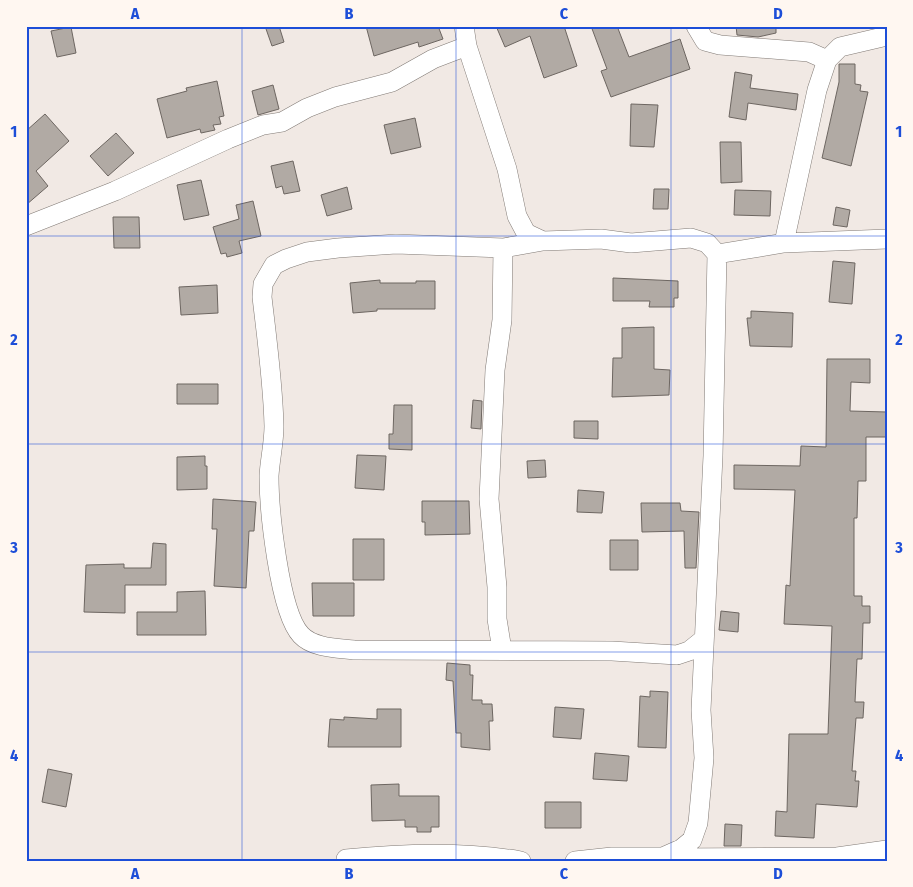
<svg xmlns="http://www.w3.org/2000/svg" width="913" height="887" font-family="'Fira Sans Condensed',sans-serif">
<style>
.building{fill:#b1aaa4;stroke:#6d6661}
.lines{fill:none;stroke-linecap:round;stroke-linejoin:round}
.street-casing{stroke:#817a75;stroke-width:20}
.street{stroke:#fff;stroke-width:19}
.grid{fill:none;stroke:#1d4ed8;stroke-width:1;stroke-opacity:0.55}
.neatline{fill:none;stroke:#1d4ed8;stroke-width:2}
.grid-label{font-size:16px;text-anchor:middle;font-weight:bold;fill:#1d4ed8}
</style>
<rect width="100%" height="100%" fill="#f1e9e4"/>
<path class="building" d="M265 26H279L284 42 272 46Z
M366 26H438L443 39 419 47 418 42 374 56Z
M496 26H564L577 66 544 78 530 36 505 47Z
M591 26H617L629 57 680 39 690 69 611 97 601 71 607 69Z
M736 26H776V33L758 37 737 35Z
M71 27 76 53 57 57 51 31Z
M839 64H855V84L861 85 860 91 868 92 851 166 822 158 839 82Z
M735 72 752 75 750 88 798 94 796 110 748 103 746 120 729 117Z
M217 81 224 116 219 117 221 124 213 125 215 130 201 133 200 129 167 138 157 99 187 91 186 88Z
M273 85 279 109 258 115 252 91Z
M631 104 658 105 654 147 630 146Z
M45 114 69 141 36 171 48 186 26 205V131Z
M415 118 421 147 391 154 384 125Z
M116 133 134 153 108 176 90 156Z
M720 142H741L742 182 721 183Z
M293 161 300 191 284 194 282 186 276 188 271 166Z
M201 180 209 215 184 220 177 185Z
M347 187 352 209 327 216 321 195Z
M654 189H669L668 209H653Z
M735 190 771 191 770 216 734 215Z
M253 201 261 236 239 241 242 253 227 257 226 253 221 254 213 227 239 219 236 205Z
M836 207 850 210 847 227 833 225Z
M113 217H139L140 248H114Z
M833 261 855 263 852 304 829 302Z
M613 278 678 281V298H674V307H649L650 301H613Z
M380 280V283H416V281H435V309H377V311L353 313 350 283Z
M217 285 218 313 181 315 179 287Z
M751 311 793 313 792 347 750 346 747 318H751Z
M654 327V369L670 370 669 395 612 397 613 358H622V328Z
M827 359H870V383L851 382 850 411 887 412V437H866V481H858L857 518H854V596H862V606H870V623H863L862 659H857L855 702H864L863 718H856L852 771H856L855 781H859L857 807 816 804 814 838 775 836 776 811 787 812 789 734H828L832 626 784 624 786 585 790 586 795 490 734 489V465L800 466 801 446 826 447Z
M177 384H218V404H177Z
M473 400 482 401 481 429 471 428Z
M394 405H412V450L389 449V434H393Z
M574 421H598V439L574 438Z
M357 455 386 456 384 490 355 488Z
M205 456V466H207V489L177 490V457Z
M545 460 546 477 528 478 527 461Z
M578 490 604 492 602 513 577 512Z
M213 499 256 502 254 531H249L246 588 214 586 217 529H212Z
M422 501H469L470 534 425 535V522H422Z
M641 503H680L681 511 699 512 696 568H685L684 531 642 532Z
M353 539H384V580H353Z
M610 540H638V570H610Z
M153 543 166 544V585H125V613L84 612 86 565 124 564V568H151Z
M312 583H354V616H313Z
M205 591 206 635H137V612H177V592Z
M721 611 739 613 738 632 719 630Z
M447 663 470 665V675H473L472 700H482V704H492L493 721H489L490 750 461 747V733H456L453 681 446 680Z
M650 691 668 692 666 748 638 747 640 696 650 697Z
M555 707 584 709 581 739 553 737Z
M377 709H401V747H328L330 719 344 720V717L377 719Z
M595 753 629 756 627 781 593 779Z
M48 769 72 774 66 807 42 802Z
M399 784V796H439V827H431V832H417V827H405V820L372 821 371 785Z
M545 802H581V828H545Z
M725 824 742 825 741 846H724Z"/>
<g class="lines">
<g class="street-casing">
<path id="street" d="M464 26 467 46 507 169 517 216 526 233 543 241
M696 26 705 41 720 45 809 52 827 60
M26 226 115 191 228 139 263 125 282 122 307 108 335 97 392 82 433 59 467 46
M784 243 817 90 827 60 840 47 887 36
M717 254 784 243 887 239
M502 650 497 619V587L489 499 495 370 502 320 503 248
M666 858 837 857 887 850
M346 859C404 853 464 851 521 861
M575 861 612 857H663L681 849 692 840 698 823 704 758 701 710 713 456 717 254 707 243 691 238 631 243 601 239 543 241 503 248 396 244 338 248 307 252 286 259 274 265 263 284 262 297C267 340 273 383 274 426 274 443 270 459 269 476 269 508 279 612 301 635 313 648 337 648 354 650L612 651 677 655 689 651 704 639"/>
</g>
<use href="#street" class="street"/>
</g>
<path class="grid" d="M242 26V861M456 26V861M671 26V861M26 236H887M26 444H887M26 652H887"/>
<rect width="913" height="887" fill="none" stroke="#fff7f1" stroke-width="55"/>
<rect x="28" y="28" width="858" height="832" class="neatline"/>
<g class="grid-label">
<text x="135" y="19">A</text>
<text x="349" y="19">B</text>
<text x="564" y="19">C</text>
<text x="778" y="19">D</text>
<text x="14" y="137">1</text>
<text x="899" y="137">1</text>
<text x="14" y="345">2</text>
<text x="899" y="345">2</text>
<text x="14" y="553">3</text>
<text x="899" y="553">3</text>
<text x="14" y="761">4</text>
<text x="899" y="761">4</text>
<text x="135" y="879">A</text>
<text x="349" y="879">B</text>
<text x="564" y="879">C</text>
<text x="778" y="879">D</text>
</g>
</svg>
